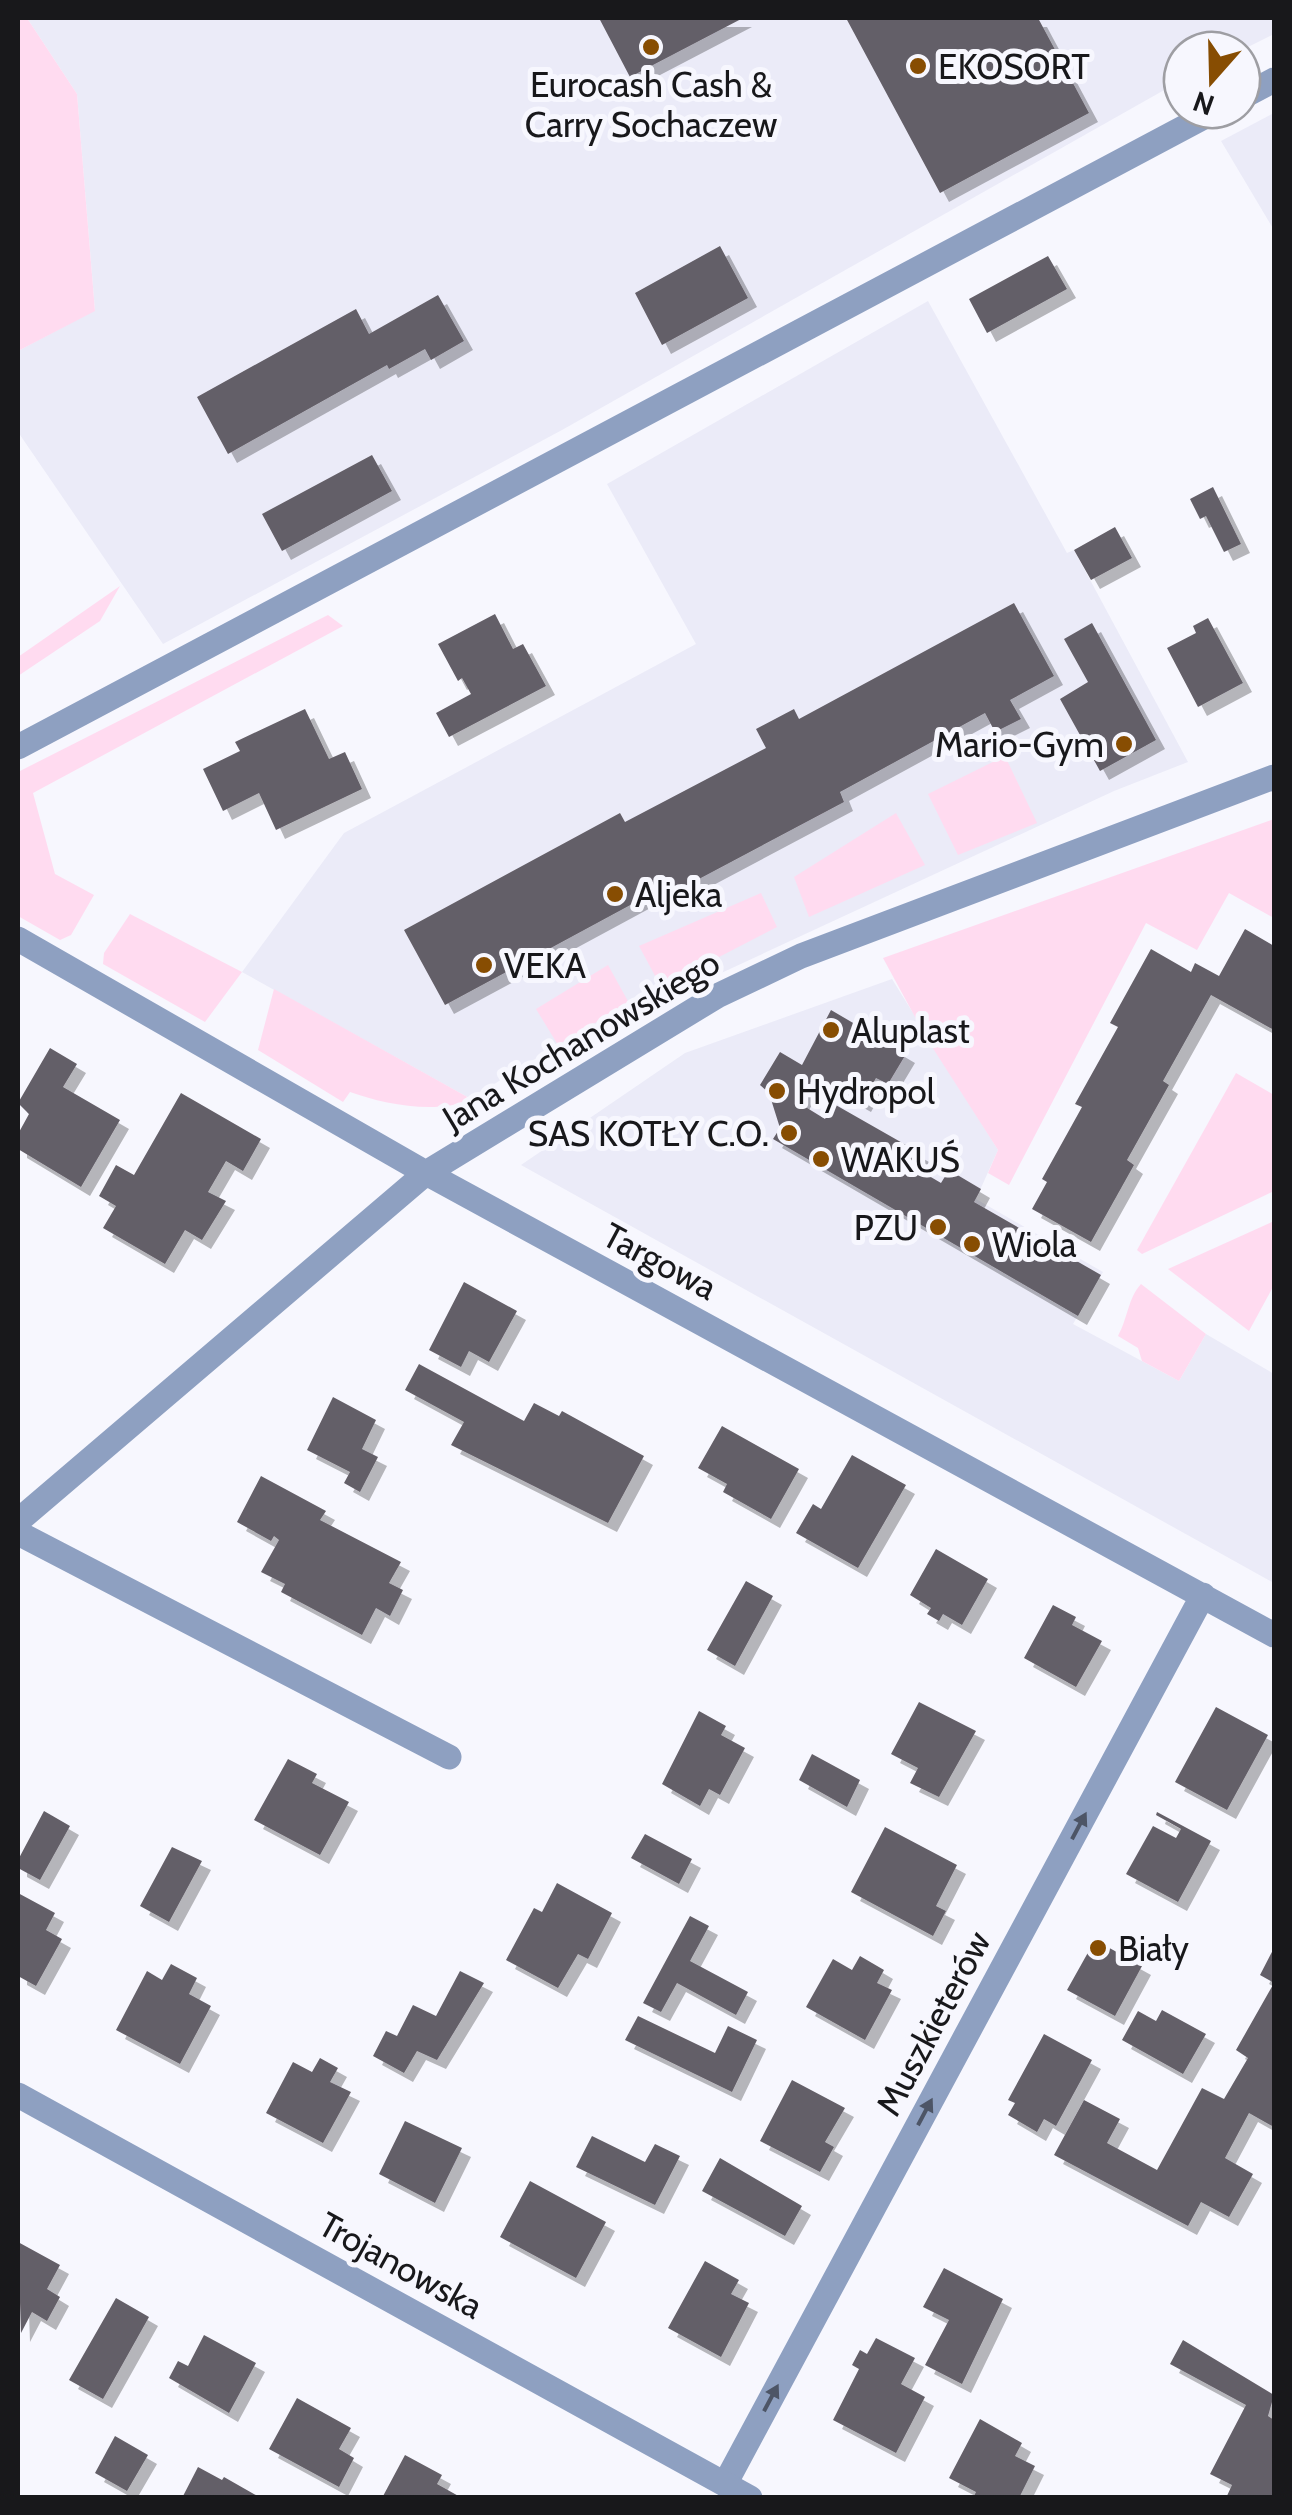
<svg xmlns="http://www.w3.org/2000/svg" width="1292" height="2515" font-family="Cabin,sans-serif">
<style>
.built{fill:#ebebf8}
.green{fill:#ffdbf0}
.building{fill:#645f67;filter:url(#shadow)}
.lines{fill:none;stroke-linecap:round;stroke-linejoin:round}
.minor{stroke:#8ea0c1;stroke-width:25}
.tertiary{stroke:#8ea0c1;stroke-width:25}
.oneway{fill:#4d5566}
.poi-dot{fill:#874d02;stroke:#f7f7fe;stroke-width:4}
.labels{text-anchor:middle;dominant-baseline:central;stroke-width:10;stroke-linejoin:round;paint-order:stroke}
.poi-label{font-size:35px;fill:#18181b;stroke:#f7f7fe;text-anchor:start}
.street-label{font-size:35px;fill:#18181b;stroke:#f7f7fe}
</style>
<defs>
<filter id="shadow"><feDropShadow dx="9" dy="9" stdDeviation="0" flood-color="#0004"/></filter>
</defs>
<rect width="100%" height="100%" fill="#f7f7fe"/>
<path class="built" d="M27 18H1274V34L1242 50H1182V80L562 430 163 644 18 432V351L95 310 77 94Z
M1274 113V230L1221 141Z
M928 301 1067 553 1074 550 1188 762 1114 791 529 1062 471 1099 242 972 344 833 696 644 607 484Z
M892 979 998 1150 976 1199 1103 1272 1073 1324 1179 1381 1206 1334 1274 1374V1583L521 1165 685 1053Z"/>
<path class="green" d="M18 18H27L77 94 95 311 18 351Z
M120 586 100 621 18 676V657Z
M328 615 343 626 33 793 55 874 94 895 71 935 60 940 18 916V772Z
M1005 756 1037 823 958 855 928 794Z
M896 813 925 865 809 917 794 877Z
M1274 819V918L1229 893 1197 950 1146 923 1009 1185 988 1173 998 1150 927 1039 883 958Z
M761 893 777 927 661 987 639 946Z
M130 914 242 972 205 1022 103 964 104 953Z
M608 965 629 1003 558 1045 536 1009Z
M274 989 471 1099C438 1115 383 1104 350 1092L343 1102 258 1050Z
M1236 1073 1274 1095V1191L1142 1254 1137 1250Z
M1274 1221V1285L1249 1331 1168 1269Z
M1141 1284 1206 1334 1179 1381 1142 1361 1138 1348 1118 1336C1128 1318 1128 1298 1141 1284Z"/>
<path class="building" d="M599 18H743L630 77Z
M846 18H1038L1089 113 940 193Z
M720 246 748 298 662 345 635 293Z
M1048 256 1067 289 987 333 969 299Z
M438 295 464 341 431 360 425 349 389 369 387 365 228 454 197 397 356 309 369 334Z
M372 455 392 491 282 551 262 514Z
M1213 487 1241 544 1224 552 1206 516 1200 519 1190 499Z
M1115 527 1132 558 1091 580 1074 550Z
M1014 603 1054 676 1010 700 1021 719 995 732 985 713 840 792 844 802 665 897 660 889 445 1005 404 930 620 813 625 822 766 748 756 729 794 709 799 719Z
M495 614 513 649 523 644 546 686 449 737 436 713 471 694 462 678 458 681 438 644Z
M1208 618 1243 683 1198 707 1167 648 1196 633 1193 626Z
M1092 623 1156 740 1100 771 1060 699 1088 682 1064 639Z
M305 709 329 759 345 752 362 789 276 830 259 793 223 811 203 769 240 751 235 742Z
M1245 929 1274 946V1030L1211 995 1163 1081 1169 1085 1127 1160 1134 1165 1091 1242 1032 1209 1047 1182 1042 1179 1082 1107 1075 1104 1118 1027 1110 1023 1151 949 1191 972 1195 963 1219 976Z
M831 1010 906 1054 888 1084 876 1078 862 1103 814 1076 799 1103 825 1119 834 1104 920 1153 912 1166 941 1183 949 1170 981 1189 974 1202 1101 1275 1078 1316 773 1139 780 1128 769 1093 760 1085 780 1052 802 1065Z
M50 1048 77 1064 63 1087 120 1120 81 1187 18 1149V1134L29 1114 18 1103Z
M181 1093 261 1139 243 1171 226 1161 208 1192 226 1201 202 1240 185 1230 165 1264 103 1228 116 1206 99 1196 116 1165 134 1175Z
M464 1282 517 1311 489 1362 469 1351 461 1367 429 1350Z
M419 1364 524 1421 534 1403 559 1416 562 1411 644 1456 608 1523 451 1445 464 1422 405 1390Z
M333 1397 376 1420 362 1449 378 1457 360 1492 344 1483 350 1472 307 1450Z
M722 1426 799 1469 771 1519 723 1492 727 1484 698 1468Z
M852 1455 906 1485 858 1568 796 1533 813 1504 821 1509Z
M261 1476 326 1511 320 1520 401 1562 389 1583 403 1590 390 1616 376 1608 362 1635 281 1592 285 1584 261 1572 279 1540 274 1536 271 1541 237 1522Z
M936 1549 988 1579 962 1625 943 1614 939 1621 927 1614 931 1608 910 1595Z
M746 1581 773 1596 735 1666 707 1650Z
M1053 1605 1076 1617 1072 1625 1102 1641 1076 1687 1024 1658Z
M919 1702 976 1731 939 1797 910 1783 918 1768 891 1754Z
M1216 1707 1268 1735 1227 1810 1175 1782Z
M699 1711 726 1726 721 1735 745 1748 720 1795 709 1789 700 1806 662 1784Z
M812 1754 860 1780 847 1807 799 1780Z
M288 1759 317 1774 312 1783 349 1802 320 1855 254 1820Z
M44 1811 70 1826 40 1880 18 1868V1860Z
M1157 1812 1211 1841 1178 1902 1126 1874 1153 1826 1176 1838 1181 1829 1156 1815Z
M885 1827 957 1865 936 1906 946 1911 933 1936 851 1892Z
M645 1834 692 1859 679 1884 631 1858Z
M172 1847 202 1861 169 1922 140 1906Z
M557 1883 612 1913 588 1959 578 1954 558 1988 506 1960 534 1908 542 1912Z
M18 1893 55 1913 46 1930 62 1939 36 1986 18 1976Z
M690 1916 709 1926 690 1961 748 1992 736 2015 677 1983 661 2012 643 2003Z
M1095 1940 1142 1966 1115 2016 1067 1990Z
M1274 1948V2127L1249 2113 1225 2158 1253 2174 1229 2217 1201 2202 1188 2226 1054 2155 1084 2100 1120 2119 1107 2143 1157 2170 1202 2088 1224 2099 1248 2058 1236 2050 1274 1983 1260 1975Z
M860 1956 884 1970 877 1983 892 1990 865 2040 806 2007 833 1959 852 1970Z
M171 1964 197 1978 189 1994 211 2006 180 2064 116 2030 147 1971 162 1980Z
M460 1971 484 1983 437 2060 417 2051 404 2073 373 2056 386 2031 397 2036 413 2005 436 2016Z
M1162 2010 1206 2034 1183 2074 1122 2040 1138 2011 1156 2021Z
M638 2016 715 2053 728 2026 757 2040 732 2092 625 2040Z
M1044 2034 1092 2060 1056 2126 1044 2119 1037 2132 1008 2115 1015 2103 1008 2100Z
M320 2058 338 2068 330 2082 351 2092 323 2143 266 2113 293 2062 312 2072Z
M792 2080 845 2108 825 2142 834 2147 820 2172 760 2141Z
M405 2121 462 2148 435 2203 379 2174Z
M592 2136 645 2162 655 2144 680 2156 655 2205 576 2167Z
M720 2158 802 2206 785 2236 702 2191Z
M530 2181 606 2222 576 2278 500 2237Z
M18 2242 60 2265 47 2289 60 2297 47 2321 32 2312 21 2333Z
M705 2261 739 2280 731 2294 749 2303 721 2357 668 2328Z
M944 2268 1003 2299 962 2384 925 2365 949 2320 923 2307Z
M116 2298 149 2317 103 2399 69 2380Z
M204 2335 256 2363 229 2413 169 2378 178 2361 188 2366Z
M876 2338 915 2358 901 2384 925 2397 896 2453 833 2420 859 2369 852 2365 860 2350 867 2354Z
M1183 2340 1274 2395 1268 2416 1274 2420V2498H1226L1232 2485 1210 2474 1246 2405 1170 2364Z
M297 2398 351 2428 339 2449 354 2458 339 2487 269 2449Z
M980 2419 1022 2443 1015 2456 1035 2466 1019 2498H973L976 2492 949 2478Z
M115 2436 148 2455 127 2491 95 2473Z
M405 2455 442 2475 437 2484 462 2498H382Z
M198 2467 222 2480 224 2477 261 2498H182Z"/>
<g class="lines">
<path class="minor" d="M1242 97 1274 80
M18 747 1217 110
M18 939 426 1173 1274 1635
M18 1521 426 1173 717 996 801 956 1274 777
M18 1533 449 1757
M725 2484 1203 1595"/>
<path class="tertiary" d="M18 2095 750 2498"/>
</g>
<defs><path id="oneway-solid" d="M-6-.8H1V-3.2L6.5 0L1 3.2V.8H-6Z" transform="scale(2.5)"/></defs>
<g class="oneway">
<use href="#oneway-solid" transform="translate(1079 1826) rotate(-62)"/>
<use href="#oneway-solid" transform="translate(925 2112) rotate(-62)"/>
<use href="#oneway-solid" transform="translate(771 2398) rotate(-62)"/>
</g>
<g class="poi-dot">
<circle cx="651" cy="47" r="10"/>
<circle cx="918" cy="66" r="10"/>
<circle cx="1124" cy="744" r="10"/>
<circle cx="615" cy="894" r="10"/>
<circle cx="484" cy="965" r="10"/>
<circle cx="831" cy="1030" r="10"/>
<circle cx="777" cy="1091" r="10"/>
<circle cx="789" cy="1133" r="10"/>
<circle cx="821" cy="1159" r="10"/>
<circle cx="938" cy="1227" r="10"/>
<circle cx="972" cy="1244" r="10"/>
<circle cx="1098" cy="1948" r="10"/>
</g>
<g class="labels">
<g class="poi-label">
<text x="938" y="66">EKOSORT</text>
<text x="651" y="84" text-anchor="middle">Eurocash Cash &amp;<tspan x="651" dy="40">Carry Sochaczew</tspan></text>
<text x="1104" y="744" text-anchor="end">Mario-Gym</text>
<text x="635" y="894">Aljeka</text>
<text x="504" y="965">VEKA</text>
<text x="851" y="1030">Aluplast</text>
<text x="797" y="1091">Hydropol</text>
<text x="769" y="1133" text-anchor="end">SAS KOTŁY C.O.</text>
<text x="841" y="1159">WAKUŚ</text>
<text x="918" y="1227" text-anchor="end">PZU</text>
<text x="992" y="1244">Wiola</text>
<text x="1118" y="1948">Biały</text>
</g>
<g class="street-label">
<text transform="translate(581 1040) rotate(-31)">Jana Kochanowskiego</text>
<text transform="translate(660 1261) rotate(28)">Targowa</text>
<text transform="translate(933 2023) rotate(-62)">Muszkieterów</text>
<text transform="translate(401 2265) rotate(29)">Trojanowska</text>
</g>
</g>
<rect width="1292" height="2515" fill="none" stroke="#18181b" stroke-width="40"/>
<g transform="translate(1212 80) rotate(200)"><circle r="48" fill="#f7f7fe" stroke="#9e9ea3" stroke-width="2.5"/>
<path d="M0-8L18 38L0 25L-18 38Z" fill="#874d02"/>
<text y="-15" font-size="28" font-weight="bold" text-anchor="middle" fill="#18181b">N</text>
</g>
</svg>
